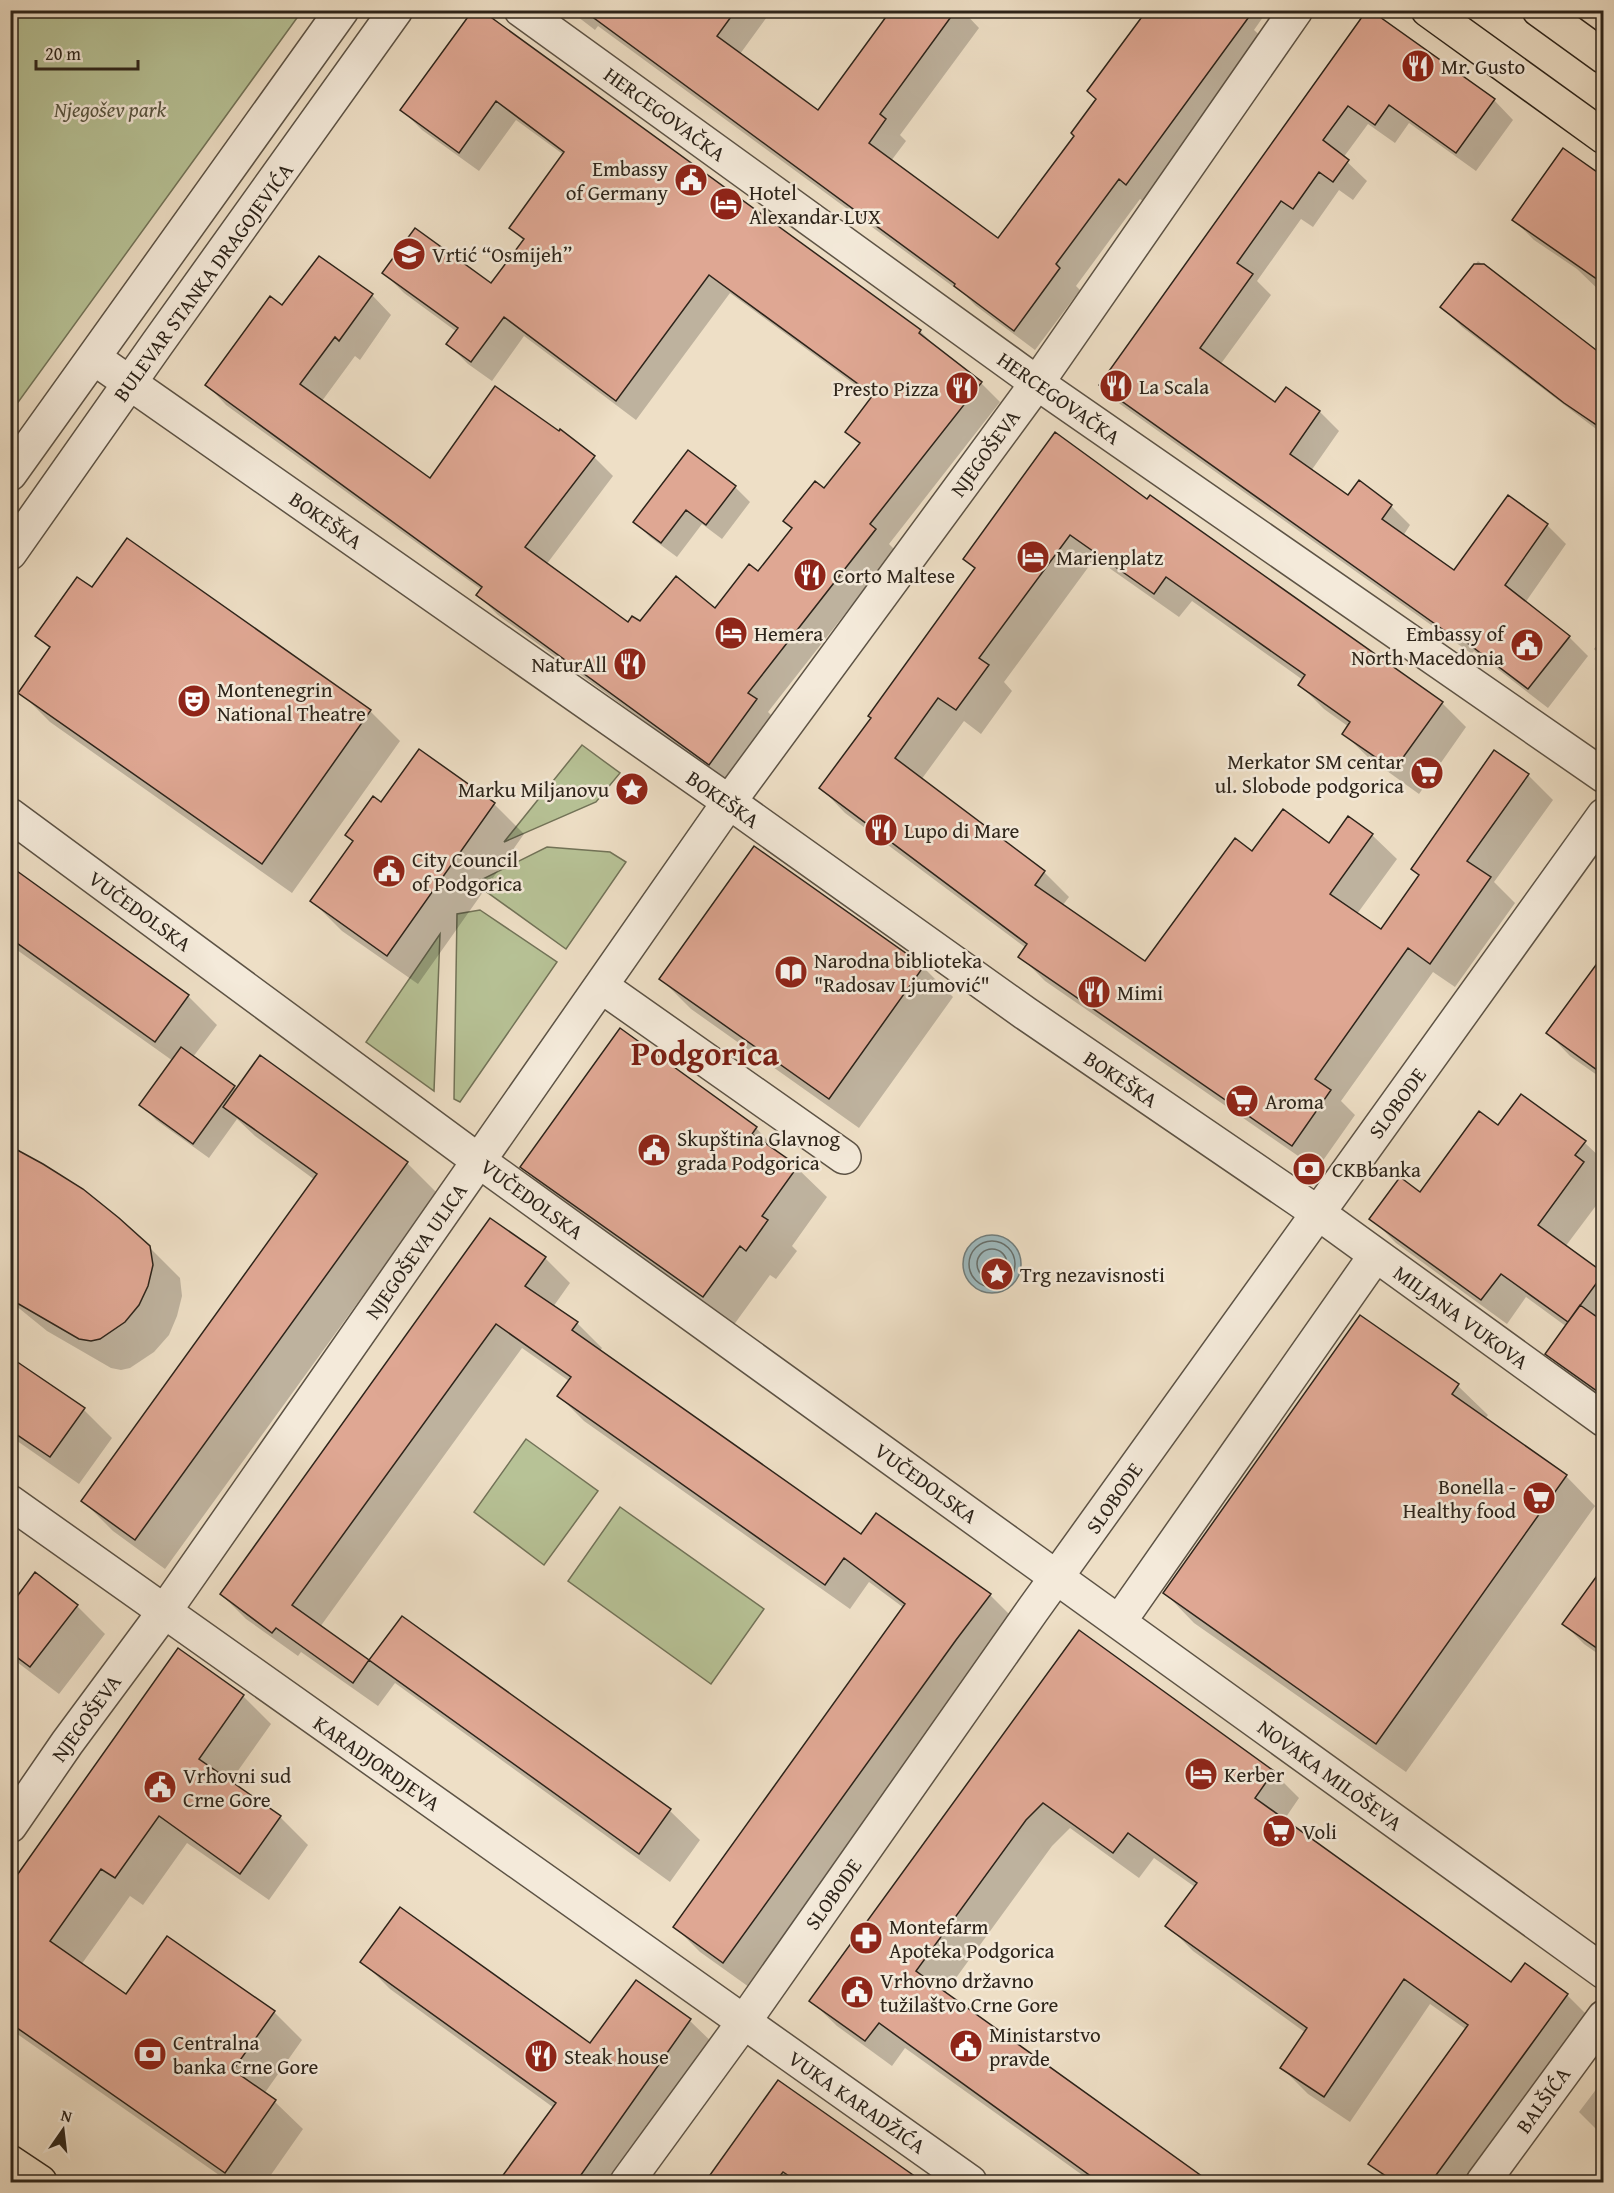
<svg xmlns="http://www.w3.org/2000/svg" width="1614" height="2193" font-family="'Gentium Book Plus',serif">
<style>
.green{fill:#b7c296;stroke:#727358;stroke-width:1.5}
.water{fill:#9ebabf;stroke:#717e7d;stroke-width:1.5}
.shadow{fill:#0003}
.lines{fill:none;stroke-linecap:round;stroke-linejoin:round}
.shore{stroke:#666f6c;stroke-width:1.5}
.building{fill:#dfa793;stroke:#2d241a;stroke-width:1.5}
.minor-casing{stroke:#5d5345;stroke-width:36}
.major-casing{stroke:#2d241a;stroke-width:36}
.minor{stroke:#f4eada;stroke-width:33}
.major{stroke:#eedfc6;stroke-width:33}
.labels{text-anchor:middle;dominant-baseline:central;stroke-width:5;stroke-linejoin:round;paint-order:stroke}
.poi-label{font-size:21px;fill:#2d241a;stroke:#f4eada;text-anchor:start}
.park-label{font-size:21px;font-style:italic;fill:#56533f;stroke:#f4eada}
.street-label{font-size:21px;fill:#2d241a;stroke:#f4eada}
.town-label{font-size:33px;font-weight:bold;fill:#7a1f14;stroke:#f4eada}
</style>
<rect width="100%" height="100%" fill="#eedfc6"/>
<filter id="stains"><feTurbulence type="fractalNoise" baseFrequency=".00333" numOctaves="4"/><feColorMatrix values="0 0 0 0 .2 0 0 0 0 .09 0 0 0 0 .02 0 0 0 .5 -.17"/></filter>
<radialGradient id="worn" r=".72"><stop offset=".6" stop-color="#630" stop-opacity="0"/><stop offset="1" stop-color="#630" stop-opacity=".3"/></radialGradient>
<path class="green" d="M11 10 302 11 11 412 10 11Z
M582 745 620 773 596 802 504 842Z
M547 847 610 852 626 862 566 949 484 890 483 879Z
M480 910 557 962 460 1102 454 1099 457 914Z
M440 934 434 1091 366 1042Z
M526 1439 598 1491 544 1565 474 1512Z
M620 1507 764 1609 711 1684 568 1581Z"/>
<path class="water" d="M963 1264a29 29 0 1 1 58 0a29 29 0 1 1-58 0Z"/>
<path class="shadow" d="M475 10 920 331 939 350 981 383 1000 402 889 544 895 550 768 712 776 720 730 783 498 615 478 595 482 590 226 405 207 385 282 307 372 295 391 315 360 360 355 356 322 401 430 480 594 457 613 476 546 565 628 624 715 610 758 573 860 445 847 432 873 398 730 293 636 420 524 336 492 381 468 364 448 344 457 332 404 293 384 273 492 285 524 241 511 228 564 155 516 120 479 171 422 130 402 110Z
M569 10H772L740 54 818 112 893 10H962L979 28 900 135 906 141 891 161 999 240 1076 136 1149 10H1268L1254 30 1267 42 1147 204 1140 199 1076 286 1080 290 1035 350 976 306 966 296 598 26 595 30Z
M1368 11 1494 100 1513 120 1476 171 1409 123 1395 143 1368 124 1343 158 1367 181 1353 200 1339 190 1313 227 1301 219 1257 281 1271 295 1220 365 1275 404 1286 389 1320 412 1339 431 1311 471 1348 497 1391 506 1410 525 1403 536 1454 573 1508 497 1547 525 1566 544 1525 603 1569 637 1588 656 1548 708 1474 651 1472 654 1120 404 1101 384Z
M1604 178V295L1577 269 1534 240 1514 220Z
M1478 261 1604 359V435L1462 327 1442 307Z
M735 487 750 502 722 539 702 524 677 557 650 537 635 522Z
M1148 501 1442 703 1466 727 1419 794 1369 758 1344 734 1349 727 1324 709 1300 685 1303 680 1192 601 1179 617 1095 558 1004 682 1012 691 981 734 964 721 921 780 1044 872 1069 897 1062 906 1146 964 1253 853 1330 845 1349 818 1372 835 1397 859 1357 914 1381 931 1420 876 1413 869 1528 775 1553 800 1494 882 1515 903 1455 987 1433 972 1341 1101 1355 1115 1317 1169 1045 981 1020 956 1026 948 845 813 821 788 873 719 976 570 965 559Z
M93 590 370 711 400 741 292 893 50 722 20 692 50 649 37 636Z
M1604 636V659L1594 649Z
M419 751 494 804 524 834 418 984 342 931 312 901 354 843 346 835 381 804Z
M10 868 188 996 217 1025 193 1057 237 1090 407 1163 437 1193 165 1569 113 1531 83 1501 315 1180 255 1136 237 1119 209 1158 156 1120 141 1104 173 1061 10 945Z
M1604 957V1080L1570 1056 1548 1033Z
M923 967 953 997 859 1128 691 1009 661 979Z
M620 1030 756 1128 785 1159 797 1168 827 1197 792 1246 797 1251 776 1279 770 1275 733 1326 552 1196 522 1167Z
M1499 1128 1585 1143 1604 1161V1175L1600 1180 1604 1183V1195L1565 1247 1604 1275V1402L1572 1379 1547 1354 1567 1327 1526 1297 1507 1324 1396 1243 1371 1218 1421 1194Z
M10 1148 149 1247 180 1278 182 1296 177 1316 169 1335 154 1352 130 1368 121 1370 111 1368 47 1331 10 1301Z
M545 1258 570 1283 553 1307 577 1323 602 1348 599 1352 861 1536 990 1595 1015 1620 749 1987 700 1952 675 1927 904 1608 869 1582 850 1609 584 1421 559 1396 569 1381 522 1348 320 1627 369 1662 402 1618 670 1811 700 1840 670 1882 395 1683 378 1706 301 1652 298 1656 246 1619 221 1594Z
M1360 1317 1458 1386 1488 1415 1485 1419 1566 1476 1595 1506 1406 1772 1194 1623 1165 1593Z
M10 1358 84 1410 112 1438 79 1484 10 1436Z
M1604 1590V1658L1584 1644 1564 1624Z
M10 1599 15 1602 77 1606 105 1634 59 1694 17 1662 10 1670Z
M1079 1632 1273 1772 1299 1798 1284 1820 1512 1984 1526 1965 1567 1995 1593 2021 1476 2182H1389L1370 2163 1467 2030 1430 2004 1350 2122 1308 2094 1282 2068 1306 2033 1193 1951 1167 1925 1195 1887 1154 1858 1139 1878 1070 1828 1052 1846 945 1993 1207 2182H1092L905 2048 892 2066 837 2026 811 2001Z
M178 1650 243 1696 271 1724 230 1782 280 1817 308 1845 269 1900 187 1843 143 1905 130 1896 81 1965 126 1996 274 2012 302 2040 264 2094 275 2102 303 2129 266 2182H229L10 2029V1887Z
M362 1961 590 2045 636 1982 690 2021 718 2048 623 2182H500L554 2108 390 1989Z
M1604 2079V2137L1579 2112Z
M778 2082 920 2182H706Z"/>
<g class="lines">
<path class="shore" d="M969 1264a23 23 0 1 1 46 0a23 23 0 1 1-46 0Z
M977 1264a15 15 0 1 1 30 0a15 15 0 1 1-30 0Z"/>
</g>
<path class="building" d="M473 10H481L507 29 921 330 919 333 982 382 870 524 876 529 748 693 757 699 709 765 476 595 482 587 205 385 270 296 282 305 319 256 373 294 339 341 335 337 300 384 430 478 495 386 559 431 560 429 595 456 525 547 628 622 632 616 640 621 676 576 715 608 749 564 758 571 792 528 783 521 815 481 824 488 860 443 845 432 873 395 709 275 616 401 504 317 471 362 446 344 458 328 382 273 415 228 491 283 524 239 509 228 564 152 496 101 459 153 400 110Z
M583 10H736L717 36 818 110 891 10H956L880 114 886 119 869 143 998 238 1074 136 1071 133 1096 99 1087 91 1147 10H1254L1126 185 1119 179 1056 264 1060 268 1014 331 954 286 955 284Z
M1367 10H1370L1495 99 1456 153 1389 105 1375 125 1348 106 1323 140 1349 160 1333 182 1319 172 1293 209 1281 201 1237 263 1253 274 1200 348 1275 402 1286 387 1320 411 1290 454 1348 495 1359 480 1392 505 1382 519 1454 570 1508 495 1548 524 1505 585 1570 636 1528 689 1454 633 1452 636 1099 385Z
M1563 148 1604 177V284L1512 220Z
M1474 264H1484L1604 356V430L1564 403 1440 307Z
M1055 432 1147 499 1150 495 1443 702 1394 770 1342 734 1350 722 1298 685 1305 675 1166 577 1154 594 1070 535 979 658 989 665 956 710 938 698 895 758 1045 871 1035 885 1145 961 1235 838 1252 851 1283 809 1329 843 1348 816 1373 834 1330 894 1381 929 1419 875 1411 869 1494 750 1529 774 1467 861 1491 877 1430 964 1408 948 1315 1079 1331 1090 1292 1146 1018 957 1027 944 819 788 871 718 868 716 975 568 963 559Z
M688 450 736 486 706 525 686 510 661 543 633 522Z
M127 538 371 710 262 864 18 693 50 647 35 636 77 577 92 587Z
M419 749 495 803 387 956 310 901 353 841 345 835 373 796 381 802Z
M754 846 924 966 829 1099 659 979Z
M10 866 189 995 155 1042 10 938Z
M1604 954V1075L1546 1033Z
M620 1028 757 1127 752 1134 798 1166 762 1216 768 1220 746 1251 740 1246 703 1297 520 1167Z
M181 1047 235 1086 193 1144 139 1105Z
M260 1055 408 1162 135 1540 81 1501 317 1174 223 1107Z
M1521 1094 1586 1141 1575 1155 1584 1162 1538 1225 1604 1273 1568 1322 1501 1274 1481 1300 1369 1219 1400 1177 1420 1192 1479 1111 1498 1125Z
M10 1146 43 1164 83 1189 119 1218 150 1246 153 1265 148 1286 139 1305 125 1322 100 1339 91 1341 79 1339 10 1299Z
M490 1218 546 1257 525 1286 578 1322 572 1330 861 1534 876 1513 991 1594 956 1640 723 1963 673 1927 905 1604 844 1558 825 1585 557 1396 571 1377 496 1324 292 1605 369 1660 353 1683 276 1628 272 1633 220 1594Z
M1580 1305 1604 1322V1396L1545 1354Z
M1360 1315 1459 1384 1452 1394 1567 1475 1376 1744 1163 1593Z
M10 1357 85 1408 50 1457 10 1430Z
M1604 1566V1653L1562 1624Z
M35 1572 78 1605 30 1667 10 1652V1606Z
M402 1616 671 1809 639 1854 369 1660Z
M1079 1630 1274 1771 1255 1798 1511 1982 1525 1963 1568 1994 1431 2182H1395L1368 2164 1468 2025 1404 1979 1324 2097 1280 2068 1307 2028 1165 1926 1197 1883 1128 1833 1113 1853 1043 1803 1026 1820 916 1971 1210 2182H1099L879 2023 865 2041 809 2001Z
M178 1648 244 1695 199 1759 281 1816 240 1874 159 1816 115 1878 101 1869 50 1941 126 1994 167 1936 275 2011 233 2070 276 2100 225 2173 10 2023V1885Z
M400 1907 590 2043 636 1980 691 2019 576 2182H498L556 2103 360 1962Z
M778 2080 923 2182H798L783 2172 775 2182H705Z"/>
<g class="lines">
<g class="minor-casing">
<path id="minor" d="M521 10 1037 383 1604 776
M94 358 729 802 1025 1013 1318 1213 1604 1420
M10 474 342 10
M10 553 157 344 396 10
M10 815 479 1161 1604 1972
M601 986 844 1157
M10 1502 970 2182
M1119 1622 1375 1256
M10 1826 67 1743 164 1612 729 802 1037 383 1296 10
M627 2182 743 2023 1032 1611 1604 815
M1483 2182 1604 2017"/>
</g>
<g class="major-casing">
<path id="major" d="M1428 10 1604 137
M1539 10 1604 57
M10 2162 40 2182"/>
</g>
<use href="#minor" class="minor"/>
<use href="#major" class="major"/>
</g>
<defs>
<g id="restaurant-disc" transform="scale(1.725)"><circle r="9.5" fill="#8f2418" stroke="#f4eada"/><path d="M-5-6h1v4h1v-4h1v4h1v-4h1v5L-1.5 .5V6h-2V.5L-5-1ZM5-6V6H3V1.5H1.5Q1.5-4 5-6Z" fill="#fff"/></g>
<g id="civic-disc" transform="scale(1.725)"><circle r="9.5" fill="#8f2418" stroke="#f4eada"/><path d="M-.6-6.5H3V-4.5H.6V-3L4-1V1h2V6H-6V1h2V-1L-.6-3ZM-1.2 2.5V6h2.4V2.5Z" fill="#fff"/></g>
<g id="hotel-disc" transform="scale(1.725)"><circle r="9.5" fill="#8f2418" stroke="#f4eada"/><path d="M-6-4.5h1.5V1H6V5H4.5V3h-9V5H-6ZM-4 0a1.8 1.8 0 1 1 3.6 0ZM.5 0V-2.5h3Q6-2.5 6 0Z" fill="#fff"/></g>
<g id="school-disc" transform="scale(1.725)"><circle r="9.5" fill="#8f2418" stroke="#f4eada"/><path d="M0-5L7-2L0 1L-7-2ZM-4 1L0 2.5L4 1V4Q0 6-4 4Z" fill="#fff"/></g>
<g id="theatre-disc" transform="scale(1.725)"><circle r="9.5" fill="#8f2418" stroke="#f4eada"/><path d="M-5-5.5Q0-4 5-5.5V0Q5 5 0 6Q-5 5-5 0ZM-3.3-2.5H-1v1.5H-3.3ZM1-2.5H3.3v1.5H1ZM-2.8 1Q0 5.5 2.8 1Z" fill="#fff"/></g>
<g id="supermarket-disc" transform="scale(1.725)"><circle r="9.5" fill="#8f2418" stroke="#f4eada"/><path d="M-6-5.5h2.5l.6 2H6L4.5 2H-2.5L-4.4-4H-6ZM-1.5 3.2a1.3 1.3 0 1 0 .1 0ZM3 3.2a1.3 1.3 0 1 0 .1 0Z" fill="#fff"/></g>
<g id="sight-disc" transform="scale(1.725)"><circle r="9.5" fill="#8f2418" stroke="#f4eada"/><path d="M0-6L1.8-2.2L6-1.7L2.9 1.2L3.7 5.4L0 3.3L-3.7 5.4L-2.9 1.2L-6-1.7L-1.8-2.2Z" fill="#fff"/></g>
<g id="library-disc" transform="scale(1.725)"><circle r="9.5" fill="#8f2418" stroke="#f4eada"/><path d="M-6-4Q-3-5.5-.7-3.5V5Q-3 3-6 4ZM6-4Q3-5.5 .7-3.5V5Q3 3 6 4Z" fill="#fff"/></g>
<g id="bank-disc" transform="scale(1.725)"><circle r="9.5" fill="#8f2418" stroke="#f4eada"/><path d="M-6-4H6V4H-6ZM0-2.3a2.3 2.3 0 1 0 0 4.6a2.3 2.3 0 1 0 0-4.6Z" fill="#fff"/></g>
<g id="pharmacy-disc" transform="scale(1.725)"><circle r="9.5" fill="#8f2418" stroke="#f4eada"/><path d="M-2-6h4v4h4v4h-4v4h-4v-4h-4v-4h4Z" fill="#fff"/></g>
</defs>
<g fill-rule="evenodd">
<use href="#restaurant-disc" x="1418" y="66"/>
<use href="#civic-disc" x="691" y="180"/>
<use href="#hotel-disc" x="726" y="204"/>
<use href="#school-disc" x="409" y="254"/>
<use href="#restaurant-disc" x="1116" y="386"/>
<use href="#restaurant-disc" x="962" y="388"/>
<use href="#hotel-disc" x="1033" y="557"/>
<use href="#restaurant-disc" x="810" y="575"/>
<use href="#hotel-disc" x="731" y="633"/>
<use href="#civic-disc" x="1527" y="645"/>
<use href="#restaurant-disc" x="630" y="664"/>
<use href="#theatre-disc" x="194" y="701"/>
<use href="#supermarket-disc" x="1427" y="773"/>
<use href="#sight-disc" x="632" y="789"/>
<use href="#restaurant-disc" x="881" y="830"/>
<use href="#civic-disc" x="389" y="871"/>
<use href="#library-disc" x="791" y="972"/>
<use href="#restaurant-disc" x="1094" y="992"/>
<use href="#supermarket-disc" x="1242" y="1101"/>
<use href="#civic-disc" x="654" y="1150"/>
<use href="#bank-disc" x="1309" y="1169"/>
<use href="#sight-disc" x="997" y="1274"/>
<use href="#supermarket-disc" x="1539" y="1498"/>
<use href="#hotel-disc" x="1201" y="1774"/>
<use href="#civic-disc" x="160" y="1787"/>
<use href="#supermarket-disc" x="1279" y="1831"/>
<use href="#pharmacy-disc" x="866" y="1938"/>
<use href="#civic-disc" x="857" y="1992"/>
<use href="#civic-disc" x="966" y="2046"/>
<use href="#bank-disc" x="150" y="2054"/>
<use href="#restaurant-disc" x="541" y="2056"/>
</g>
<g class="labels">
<g class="poi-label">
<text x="1441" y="66">Mr. Gusto</text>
<text x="668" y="168" text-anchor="end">Embassy<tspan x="668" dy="24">of Germany</tspan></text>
<text x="749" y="192">Hotel<tspan x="749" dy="24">Alexandar LUX</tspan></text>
<text x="432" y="254">Vrtić “Osmijeh”</text>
<text x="1139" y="386">La Scala</text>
<text x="939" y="388" text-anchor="end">Presto Pizza</text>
<text x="1056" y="557">Marienplatz</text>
<text x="833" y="575">Corto Maltese</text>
<text x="754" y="633">Hemera</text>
<text x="1504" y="633" text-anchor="end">Embassy of<tspan x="1504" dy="24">North Macedonia</tspan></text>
<text x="607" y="664" text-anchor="end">NaturAll</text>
<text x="217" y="689">Montenegrin<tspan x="217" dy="24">National Theatre</tspan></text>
<text x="1404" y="761" text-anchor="end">Merkator SM centar<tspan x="1404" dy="24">ul. Slobode podgorica</tspan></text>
<text x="609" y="789" text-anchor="end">Marku Miljanovu</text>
<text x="904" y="830">Lupo di Mare</text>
<text x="412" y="859">City Council<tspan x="412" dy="24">of Podgorica</tspan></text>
<text x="814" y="960">Narodna biblioteka<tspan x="814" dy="24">"Radosav Ljumović"</tspan></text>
<text x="1117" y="992">Mimi</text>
<text x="1265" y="1101">Aroma</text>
<text x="677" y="1138">Skupština Glavnog<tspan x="677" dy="24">grada Podgorica</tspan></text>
<text x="1332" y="1169">CKBbanka</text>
<text x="1020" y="1274">Trg nezavisnosti</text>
<text x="1516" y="1486" text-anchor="end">Bonella -<tspan x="1516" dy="24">Healthy food</tspan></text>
<text x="1224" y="1774">Kerber</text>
<text x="183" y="1775">Vrhovni sud<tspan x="183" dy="24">Crne Gore</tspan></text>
<text x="1302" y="1831">Voli</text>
<text x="889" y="1926">Montefarm<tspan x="889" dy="24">Apoteka Podgorica</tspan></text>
<text x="880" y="1980">Vrhovno državno<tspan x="880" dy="24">tužilaštvo Crne Gore</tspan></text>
<text x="989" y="2034">Ministarstvo<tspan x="989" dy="24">pravde</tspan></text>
<text x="173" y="2042">Centralna<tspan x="173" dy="24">banka Crne Gore</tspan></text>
<text x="564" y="2056">Steak house</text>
</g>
<g class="park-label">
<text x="110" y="109">Njegošev park</text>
</g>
<g class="street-label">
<text transform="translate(665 114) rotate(36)">HERCEGOVAČKA</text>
<text transform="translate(203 282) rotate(-54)">BULEVAR STANKA DRAGOJEVIĆA</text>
<text transform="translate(1059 398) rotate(35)">HERCEGOVAČKA</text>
<text transform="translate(985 453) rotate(-54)">NJEGOŠEVA</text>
<text transform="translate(326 520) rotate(35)">BOKEŠKA</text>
<text transform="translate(723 799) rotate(35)">BOKEŠKA</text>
<text transform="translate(140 911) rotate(36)">VUČEDOLSKA</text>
<text transform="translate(1121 1079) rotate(34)">BOKEŠKA</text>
<text transform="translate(1397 1103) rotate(-54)">SLOBODE</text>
<text transform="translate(532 1199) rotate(36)">VUČEDOLSKA</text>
<text transform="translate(416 1251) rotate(-55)">NJEGOŠEVA ULICA</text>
<text transform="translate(1461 1317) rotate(36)">MILJANA VUKOVA</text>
<text transform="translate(926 1483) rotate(36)">VUČEDOLSKA</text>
<text transform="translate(1114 1498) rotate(-55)">SLOBODE</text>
<text transform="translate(86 1718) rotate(-54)">NJEGOŠEVA</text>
<text transform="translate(377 1763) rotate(35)">KARADJORDJEVA</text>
<text transform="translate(1330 1775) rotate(36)">NOVAKA MILOŠEVA</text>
<text transform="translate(833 1894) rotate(-55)">SLOBODE</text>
<text transform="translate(1543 2100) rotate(-54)">BALŠIĆA</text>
<text transform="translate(857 2102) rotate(35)">VUKA KARADŽIĆA</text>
</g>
<g class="town-label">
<text x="705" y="1053">Podgorica</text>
</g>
</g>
<rect width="1614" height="2193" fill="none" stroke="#eedfc6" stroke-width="36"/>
<rect x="12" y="12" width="1590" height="2169" fill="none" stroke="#2d241a" stroke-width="3"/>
<rect x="18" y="18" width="1578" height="2157" fill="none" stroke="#2d241a" stroke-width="1.5"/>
<g transform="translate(63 2130) rotate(14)" stroke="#f4eada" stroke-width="4.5" paint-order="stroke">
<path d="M0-4.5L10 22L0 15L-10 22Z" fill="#2d241a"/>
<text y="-9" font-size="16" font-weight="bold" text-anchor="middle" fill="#2d241a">N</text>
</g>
<path d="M36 60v9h102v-9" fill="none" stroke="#2d241a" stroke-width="3"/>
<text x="45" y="60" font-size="18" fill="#2d241a" stroke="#f4eada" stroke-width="4.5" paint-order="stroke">20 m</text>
<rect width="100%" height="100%" filter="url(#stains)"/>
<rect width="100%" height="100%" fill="url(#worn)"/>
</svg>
